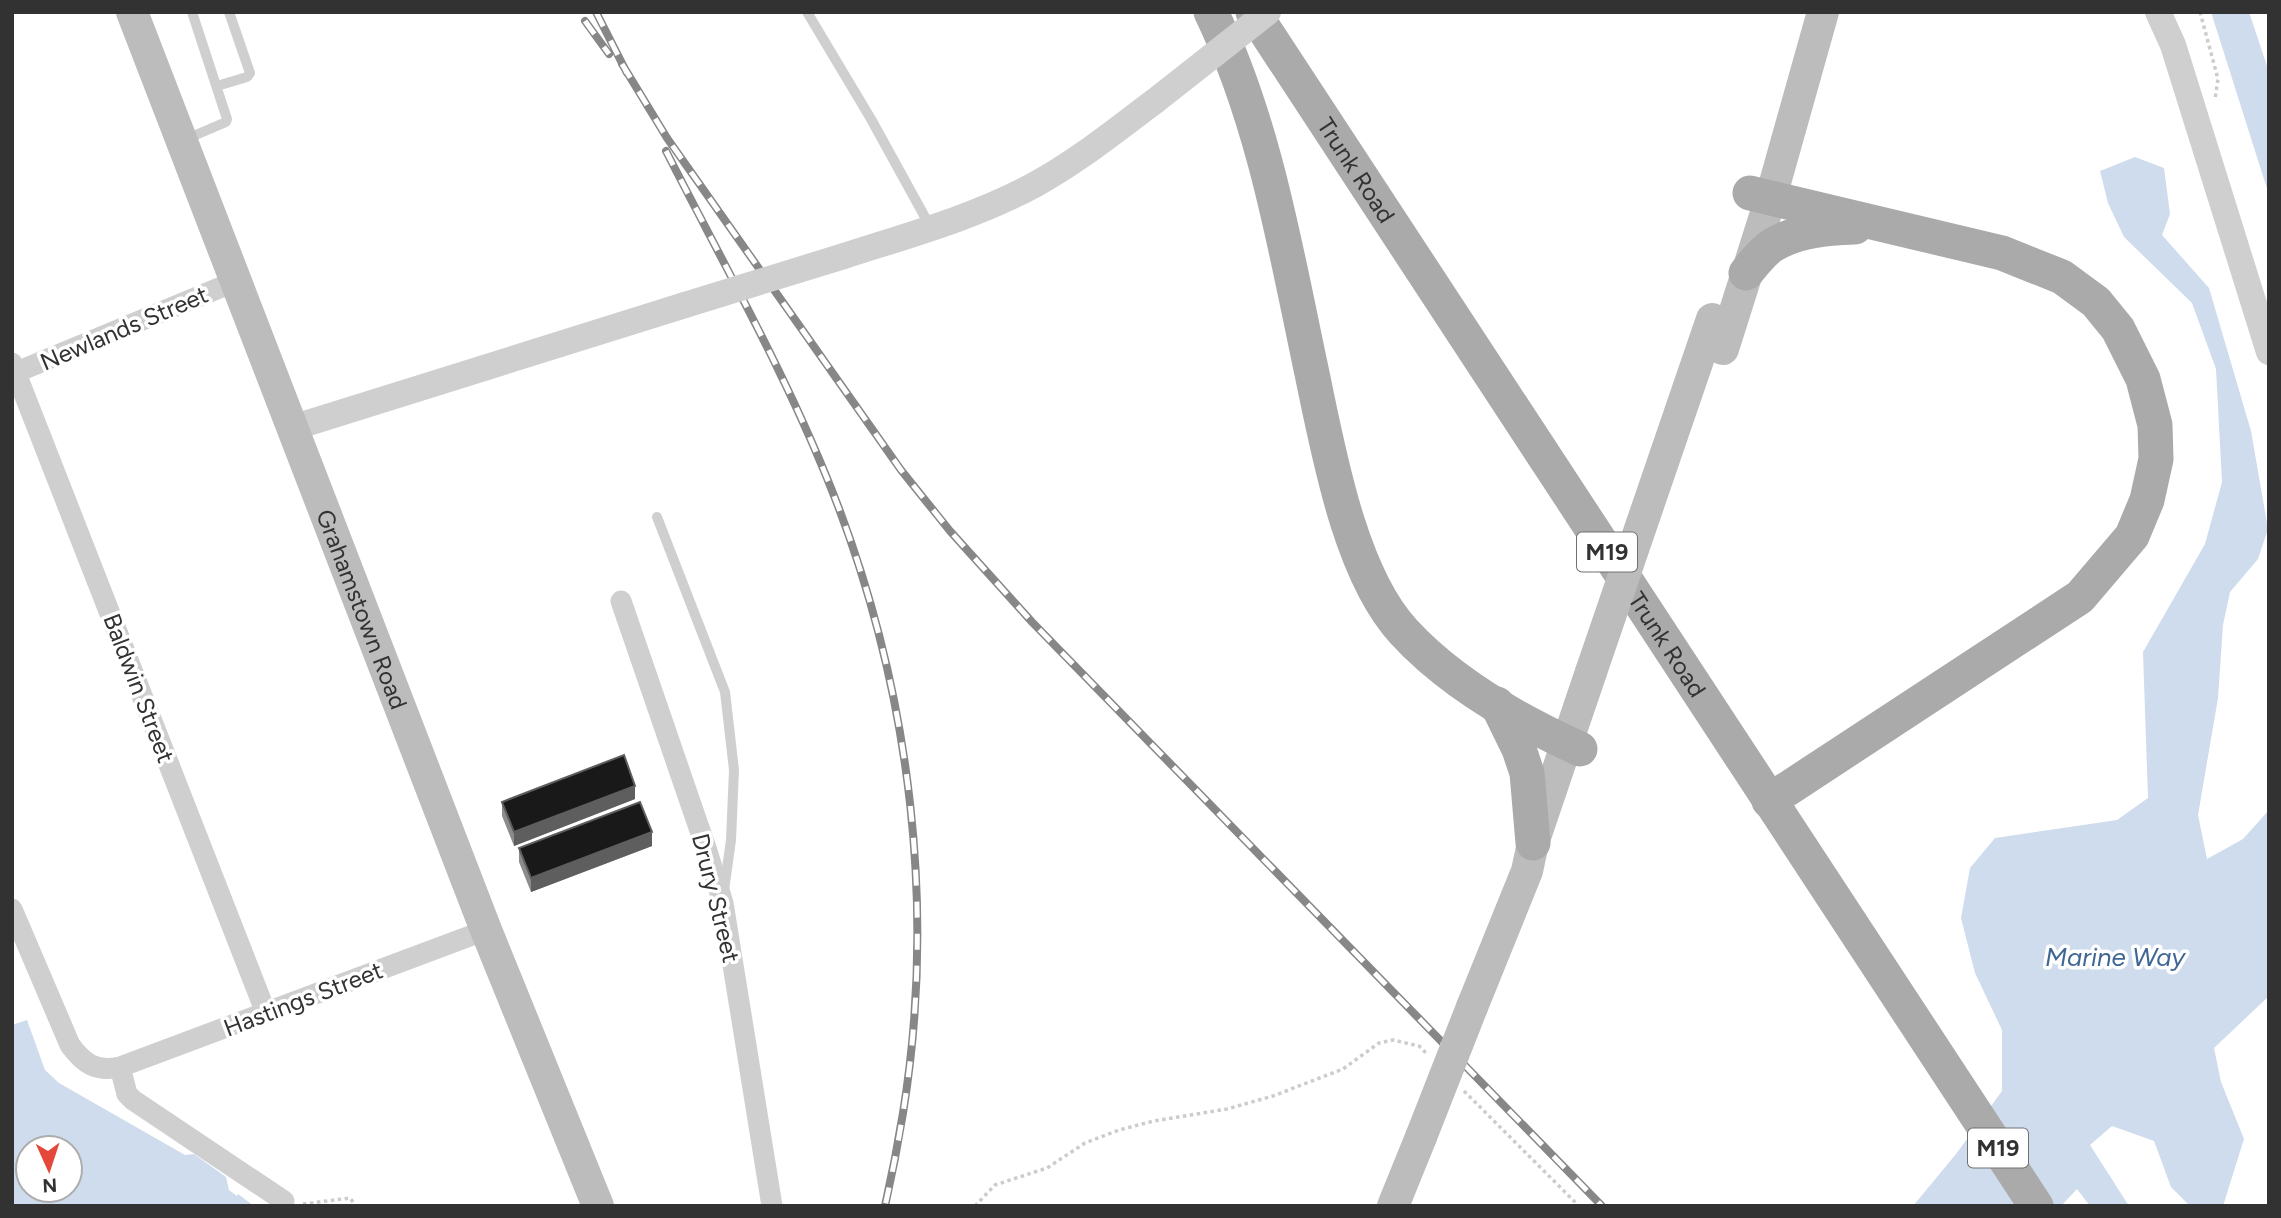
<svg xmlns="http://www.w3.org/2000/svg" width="2281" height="1218" font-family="Figtree,sans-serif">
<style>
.water{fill:#cedced;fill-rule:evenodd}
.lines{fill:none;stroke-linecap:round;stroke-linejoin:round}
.path{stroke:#ccc;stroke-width:3.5;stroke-dasharray:3.5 3.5;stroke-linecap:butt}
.service{stroke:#cfcfcf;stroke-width:10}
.minor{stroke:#cfcfcf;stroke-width:21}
.tertiary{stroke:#cfcfcf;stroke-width:26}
.secondary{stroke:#bcbcbc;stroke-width:32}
.primary{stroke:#aaa;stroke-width:35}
.rail-casing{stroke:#878787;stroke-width:8}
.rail{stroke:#fff;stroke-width:5;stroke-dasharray:16;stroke-linecap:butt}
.tertiary-bridge{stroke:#cfcfcf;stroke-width:26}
.secondary-bridge{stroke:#bcbcbc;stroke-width:32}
.wall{fill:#8c8c8c}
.shaded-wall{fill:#5e5e5e}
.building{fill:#191919;stroke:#5e5e5e;stroke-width:2}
.labels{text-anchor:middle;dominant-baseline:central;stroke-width:7;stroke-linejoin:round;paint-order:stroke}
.shield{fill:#fff;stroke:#707070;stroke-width:2}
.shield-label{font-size:23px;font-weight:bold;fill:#323232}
.street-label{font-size:24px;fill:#323232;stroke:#fff}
.water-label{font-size:26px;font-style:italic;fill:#406794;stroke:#fff}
</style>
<rect width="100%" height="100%" fill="#fff"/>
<path class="water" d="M2211 12H2249L2269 72V195Z
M2135 157 2164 168 2170 214 2162 235 2209 288 2251 431 2268 529 2258 559 2230 592 2223 625 2218 698 2198 815 2207 859 2243 839 2269 810V996L2214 1048 2221 1082 2244 1139 2223 1206H2190L2171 1187 2154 1141 2112 1126 2090 1145 2129 1206H2090L2077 1189 2061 1206H1913L1956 1154 2002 1091V1030L1975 973 1961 918 1970 868 1995 838 2117 820 2148 798 2143 652 2205 544 2222 482 2216 369 2192 303 2124 237 2108 203 2100 171Z
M27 1020 45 1070 59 1083 185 1155 194 1154 226 1177 229 1190 237 1196 238 1194 254 1206H12V1025ZM28 1148H70V1190H28Z"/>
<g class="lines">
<path class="path" d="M2200 12 2218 79 2215 99
M1464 1091 1579 1206
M303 1204 350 1198 356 1206
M975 1206 995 1185 1047 1168 1085 1143 1119 1130 1154 1121 1227 1109 1273 1096 1343 1069 1379 1043 1393 1040 1419 1046 1426 1053"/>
<path class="service" d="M807 12 871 119 931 228
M217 86 247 77 250 73 229 12
M184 140 226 122 227 119 192 12
M657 517 725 692 734 770 731 840 724 890"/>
<path class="minor" d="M12 363 266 1013
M12 374 236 281
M621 601 707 851 723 903 772 1206
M12 909 70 1045C84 1064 96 1072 120 1067L486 930
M120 1067 127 1094 133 1100 284 1201"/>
<path class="tertiary" d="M2158 12 2173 45 2269 352
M844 256C909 235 976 217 1036 184 1078 161 1116 130 1155 101
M292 428 685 305"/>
<g class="secondary">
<path id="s1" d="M132 12 486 930 598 1206"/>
<path d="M1723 349 1771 197 1823 12"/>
<path d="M1472 1007 1527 871 1533 843 1591 672"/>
<path d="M1393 1206 1421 1137"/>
</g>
<g class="primary">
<path d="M1211 12C1264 122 1285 246 1310 364 1327 443 1348 572 1404 632 1450 682 1518 721 1580 749"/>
<path id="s2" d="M1253 12 2036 1206"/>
<path d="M1750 193 2002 253 2062 277 2096 302 2118 329 2143 379 2155 425 2156 459 2147 500 2132 536 2080 597 1769 801"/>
<path d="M1746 273C1754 263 1763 251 1773 245 1798 230 1828 228 1855 227"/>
<path d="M1497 704 1519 749 1527 773 1533 843"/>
</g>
<g class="rail-casing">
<path id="rail" d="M596 12 627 73
M585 21 609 54
M622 64 667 138 901 470 950 531 1032 622 1602 1206
M666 151C725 267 792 385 838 506 911 698 936 910 903 1113 898 1144 892 1175 885 1206"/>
</g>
<use href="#rail" class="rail"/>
<path class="tertiary-bridge" d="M1155 101 1268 12
M685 305 844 256"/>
<path class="secondary-bridge" d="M1591 672 1712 319
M1421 1137 1472 1007"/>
</g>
<path class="wall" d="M635 799 514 846 502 816V802Z
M652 846 531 892 519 862V848Z"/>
<path class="shaded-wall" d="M635 786V799L514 846V832Z
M652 832V846L531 892V878Z"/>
<path class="building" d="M624 755 635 786 514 832 502 802Z
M640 802 652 832 531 878 519 848Z"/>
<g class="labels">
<g class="shield">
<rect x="1577" y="532.5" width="60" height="39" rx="5"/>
<rect x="1968" y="1128.5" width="60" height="39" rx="5"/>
</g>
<g class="shield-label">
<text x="1607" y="552">M19</text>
<text x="1998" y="1148">M19</text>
</g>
<g class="street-label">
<text stroke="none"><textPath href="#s2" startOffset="189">Trunk Road</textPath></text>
<text transform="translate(124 328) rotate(-23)">Newlands Street</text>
<text stroke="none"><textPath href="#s1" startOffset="640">Grahamstown Road</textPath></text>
<text stroke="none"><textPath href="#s2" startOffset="756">Trunk Road</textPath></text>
<text transform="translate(139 688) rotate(69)">Baldwin Street</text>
<text transform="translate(716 898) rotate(76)">Drury Street</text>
<text transform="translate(303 999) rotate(-21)">Hastings Street</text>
</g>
<g class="water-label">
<text x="2115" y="957">Marine Way</text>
</g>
</g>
<rect width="2281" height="1218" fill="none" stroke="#323232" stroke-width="28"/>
<g transform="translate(49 1169) rotate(177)"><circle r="33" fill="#ffffff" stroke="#adadad" stroke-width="2"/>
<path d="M0-5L12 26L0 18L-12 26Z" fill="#e3483b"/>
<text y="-10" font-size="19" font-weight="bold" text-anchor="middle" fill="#323232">N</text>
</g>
</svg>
